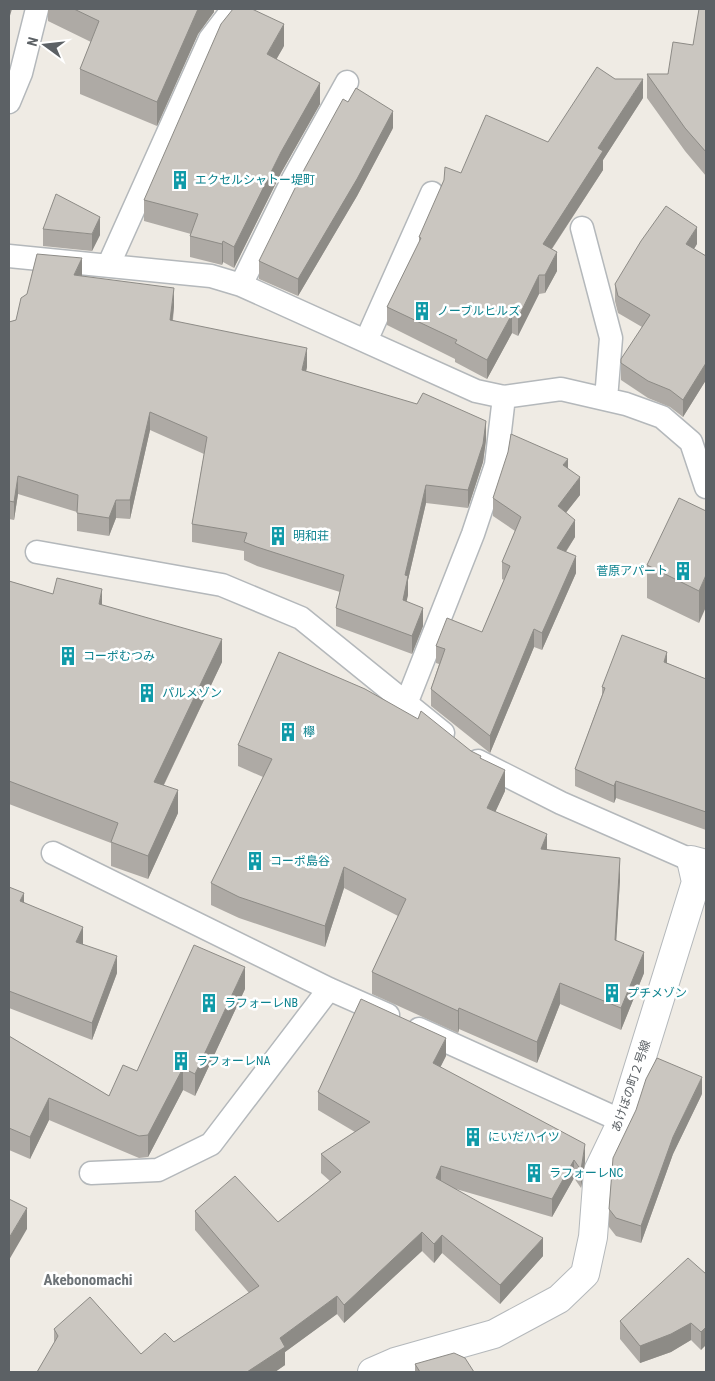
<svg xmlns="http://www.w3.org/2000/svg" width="715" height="1381" font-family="'Roboto Condensed','Noto Sans JP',sans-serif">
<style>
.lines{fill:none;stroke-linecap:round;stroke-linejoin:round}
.lane-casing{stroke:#b4b8bb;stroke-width:25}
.street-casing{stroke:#b4b8bb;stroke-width:30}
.lane{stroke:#fff;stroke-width:22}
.street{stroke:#fff;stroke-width:28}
.wall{fill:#aeaaa5}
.shaded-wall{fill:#8d8b86}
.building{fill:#cac6c0;stroke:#8d8b86}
.labels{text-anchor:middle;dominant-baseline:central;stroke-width:5;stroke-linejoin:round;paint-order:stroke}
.culture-label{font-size:12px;fill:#0d838f;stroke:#fff;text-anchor:start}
.street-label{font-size:12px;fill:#5c6165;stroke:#fff}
.quarter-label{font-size:15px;font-weight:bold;fill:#6d7377;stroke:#fff}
</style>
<rect width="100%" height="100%" fill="#efebe4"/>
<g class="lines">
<g class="lane-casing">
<path id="lane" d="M9 102 21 73 37 9
M582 228 611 338 606 399
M9 256 211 276 241 285 476 391 504 397 561 389 626 404 662 417 691 442 706 487
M109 264 210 39 233 9
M241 285 293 179 347 82
M366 341 432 193
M37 552 222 585 301 618 443 733
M406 704 473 534 496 465 504 397
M478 761 561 803 691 860
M53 853 329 989 388 1015
M419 1029 622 1121
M91 1173 158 1170 211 1144 329 989"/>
</g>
<g class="street-casing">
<path id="street" d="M372 1372 395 1362 494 1334 559 1299 585 1274 593 1237 598 1171 622 1121 696 882 691 860 706 864"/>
</g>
<use href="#lane" class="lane"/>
<use href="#street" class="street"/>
</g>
<path class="wall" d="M48 9H214V12L198 34 157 126 80 94V69L91 42 48 21Z
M706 9V176L685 151 647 98V74H668L693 45Z
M284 46 276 59 320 104 281 173 234 268 223 262 222 265 190 257V236L191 234 144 221V200Z
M643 98 603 160V170L552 249 557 271 545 293 539 294 518 336 512 333 487 379 455 362V359L387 325V307L419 243V237L461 173 548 142Z
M393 128 357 196 298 296 259 279V261Z
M43 229 100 235 92 251 43 246Z
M697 244 694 249 706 256V380L683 417 670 407 648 398 621 380V363L642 327 618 313 615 301V284Z
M82 276 174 307 173 320 307 367 306 371 486 440 483 462 468 508 426 503 408 580V595L406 601 423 626 412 654 336 626V608L340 592 257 566 244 560V551L192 542V524L204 454 150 430 130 519 116 518 109 536 77 531V512L18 494 14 520 9 519V322L16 320Z
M568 468 580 495 566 512 575 537 566 552 576 573 542 650 534 647 490 753 431 706V689L439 664 436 663V646L482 632 504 580 502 579V562L515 531 493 516V498Z
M706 511 699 623 647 598V565Z
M9 581 53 594 102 605 222 662 164 785 178 813 148 879 111 866V843L9 804Z
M667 663 706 679V830L616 798 614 803 575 786V769L602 695V687Z
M238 745 481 758 505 791 495 812 547 849 620 880 616 940 644 973 621 1030 560 1004 537 1063 459 1029 458 1033 372 994V972L398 916 344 888 325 947 239 918 211 905V883L263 777 238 766Z
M9 887 24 902 83 944 117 973 92 1040 9 1008Z
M245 989 195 1096 183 1090 148 1157 139 1158 49 1120 30 1159 9 1150V1036L109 1096 137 1071Z
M446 1056 440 1067 585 1162 581 1188 574 1178 552 1217 456 1189 543 1256 500 1304 442 1253 434 1263 422 1251 344 1323 337 1314 285 1352V1365L275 1372H37L54 1344V1329L141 1354 174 1342 249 1293 195 1230V1211L278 1222 330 1181 321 1173V1154L355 1132 318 1110V1092Z
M702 1094 673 1154 641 1243 616 1236 609 1227V1209Z
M706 1274 701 1350 691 1340 671 1352 640 1363 620 1339V1321Z
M415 1364 474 1372H415Z"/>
<path class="shaded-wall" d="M9 9H12L9 19Z
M198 9H214V12L198 34 157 126V102Z
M284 24V46L267 76V54Z
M643 79V98L603 160V170L543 262V244L598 148Z
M320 83V104L281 173 234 268V247L281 152Z
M393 111V128L357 196 298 296V279Z
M100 217V235L92 251V234Z
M697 227V244L686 261V244Z
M223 241V262L222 265V244Z
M557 252V271L545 293V275Z
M82 258V276L74 275Z
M539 275V294L518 336V318Z
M174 288V307L170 338V320Z
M512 314V333L487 379V360Z
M307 348V367L302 388V370Z
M706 363V380L683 417V400Z
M150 412V430L130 519V500Z
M486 421V440L483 462 468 508V490Z
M568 459V477L563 465Z
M18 476V494L14 520V502Z
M580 477V495L558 523V506Z
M426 485V503L408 580V595L403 618V600L405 575Z
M116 500V518L109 536V518Z
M575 520V537L557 565V548Z
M576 556V573L542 650V633Z
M706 575V607L699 623V591Z
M102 589V612L99 604Z
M423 608V626L412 654V636Z
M534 629V647L490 753V736Z
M222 639V662L154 805V782Z
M667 652V669L664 662Z
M505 770V791L487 830V808Z
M616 781V798L614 803V786Z
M178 790V813L148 879V856Z
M547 834V856L541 849Z
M620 858V880L615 961V940Z
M344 867V888L325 947V926Z
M24 893V911L20 901Z
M83 927V944L76 959V942Z
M644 952V973L621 1030V1008Z
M117 956V973L92 1040V1023Z
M245 967V989L195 1096V1074Z
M560 983V1004L537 1063V1042Z
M459 1008V1029L458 1033V1011Z
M446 1038V1056L433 1082V1063Z
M183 1068V1090L148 1157V1135Z
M702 1077V1094L673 1154 641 1243V1226L673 1137Z
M49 1098V1120L30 1159V1137Z
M585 1144V1162L581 1188V1170Z
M574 1160V1178L552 1217V1199Z
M441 1166V1185L436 1178Z
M27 1208V1229L9 1260V1238Z
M422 1232V1251L344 1323V1305Z
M442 1235V1253L434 1263V1244Z
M543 1238V1256L500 1304V1285Z
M337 1296V1314L285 1352V1365L275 1372H247L280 1338Z
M691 1323V1340L671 1352 640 1363V1346Z
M706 1327V1345L701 1350V1332Z"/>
<path class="building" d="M74 9H198L157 102 80 69 99 21Z
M233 9H252L284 24 267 54 320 83 281 152 234 247 223 241 222 244 190 236 198 214 144 200 221 24Z
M699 9H706V152L685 128 647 74H668L673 42 693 45Z
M597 67 615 79H643L598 148 603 151 543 244 557 252 545 275H539L518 318 512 314 487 360 455 343 457 340 387 307 421 238 419 237 444 180 445 167 461 173 486 115 548 142Z
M356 88 393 111 357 179 298 279 259 261 305 168 343 99 348 102Z
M56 194 100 217 92 234 43 229Z
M666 206 697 227 686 244 706 256V363L683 400 670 390 648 381 621 363V359L650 315 618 296 615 284 641 241Z
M37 254 82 258 74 275 174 288 170 320 307 348 302 370 417 404 423 393 486 421 483 444 468 490 426 485 405 575 408 576 403 600 423 608 412 636 336 608 344 575 257 547 244 542 247 533 192 524 207 437 150 412 130 500H116L109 518 77 513 78 495 18 476 14 502 9 501V322L16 320 21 298 27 294Z
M511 434 568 459 563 465 580 477 558 506 575 520 557 548 576 556 542 633 534 629 490 736 431 689 445 649 436 646 447 618 482 632 510 566 502 562 521 517 493 498 508 452Z
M679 498 706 511V575L699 591 647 565Z
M57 578 102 589 99 604 222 639 154 782 178 790 148 856 111 842 118 823 9 781V581L53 594Z
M622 635 667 652 664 662 706 679V812L616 781 614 786 575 769 605 688 602 687Z
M279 652 365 689 418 719 421 711 471 751 481 756 480 758 505 770 487 808 547 834 541 849 620 858 615 940 644 952 621 1008 560 983 537 1042 459 1008 458 1011 372 972 406 899 344 867 325 926 239 897 211 883 272 759 238 745Z
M9 887 24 893 20 901 83 927 76 942 117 956 92 1023 9 991Z
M194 945 245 967 195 1074 183 1068 148 1135 139 1136 49 1098 30 1137 9 1128V1036L109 1096 123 1065 137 1071Z
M361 999 446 1038 433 1063 585 1144 581 1170 574 1160 552 1199 441 1166 436 1178 543 1238 500 1285 442 1235 434 1244 422 1232 344 1305 337 1296 280 1338 285 1347 247 1372H37L58 1336 54 1329 90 1297 141 1354 165 1333 174 1342 259 1286 195 1211 235 1176 278 1222 341 1172 321 1154 370 1122 318 1092Z
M657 1058 702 1077 673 1137 641 1226 616 1218 609 1209 613 1158 636 1110 646 1079Z
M9 1199 27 1208 9 1238Z
M688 1258 706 1274V1327L701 1332 691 1323 671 1334 640 1346 620 1321Z
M454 1353 465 1358 474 1372H420L415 1364Z"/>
<defs>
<g id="building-bare" transform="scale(1.5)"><path d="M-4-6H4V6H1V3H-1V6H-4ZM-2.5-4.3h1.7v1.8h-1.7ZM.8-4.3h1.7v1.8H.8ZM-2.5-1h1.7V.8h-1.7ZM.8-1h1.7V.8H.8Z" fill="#0f9aa8" stroke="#fff" stroke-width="2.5" paint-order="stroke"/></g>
</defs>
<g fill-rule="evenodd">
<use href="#building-bare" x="180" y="180"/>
<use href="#building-bare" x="422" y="311"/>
<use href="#building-bare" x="278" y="536"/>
<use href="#building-bare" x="683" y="571"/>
<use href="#building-bare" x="68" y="656"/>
<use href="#building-bare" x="147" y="693"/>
<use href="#building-bare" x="288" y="732"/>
<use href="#building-bare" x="255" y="861"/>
<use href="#building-bare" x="612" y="993"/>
<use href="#building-bare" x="209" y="1003"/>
<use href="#building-bare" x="181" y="1061"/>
<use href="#building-bare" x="473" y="1137"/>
<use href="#building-bare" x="534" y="1173"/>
</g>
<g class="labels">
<g class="culture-label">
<text x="195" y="180">エクセルシャトー堤町</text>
<text x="437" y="311">ノーブルヒルズ</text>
<text x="293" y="536">明和荘</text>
<text x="668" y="571" text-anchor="end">菅原アパート</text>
<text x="83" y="656">コーポむつみ</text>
<text x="162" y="693">パルメゾン</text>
<text x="303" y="732">欅</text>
<text x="270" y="861">コーポ島谷</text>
<text x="627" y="993">プチメゾン</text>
<text x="224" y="1003">ラフォーレNB</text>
<text x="196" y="1061">ラフォーレNA</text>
<text x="488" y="1137">にいだハイツ</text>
<text x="549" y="1173">ラフォーレNC</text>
</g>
<g class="street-label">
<text transform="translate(631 1086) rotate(-71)">あけぼの町２号線</text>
</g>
<g class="quarter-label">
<text x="88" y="1280">Akebonomachi</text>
</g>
</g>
<rect width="715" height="1381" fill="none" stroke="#5c6165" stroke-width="20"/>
<g transform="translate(45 45) rotate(285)" stroke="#ffffff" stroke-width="4" paint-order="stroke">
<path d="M0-4L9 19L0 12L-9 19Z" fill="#5c6165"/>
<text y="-8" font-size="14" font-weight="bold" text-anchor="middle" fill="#5c6165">N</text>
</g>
</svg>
